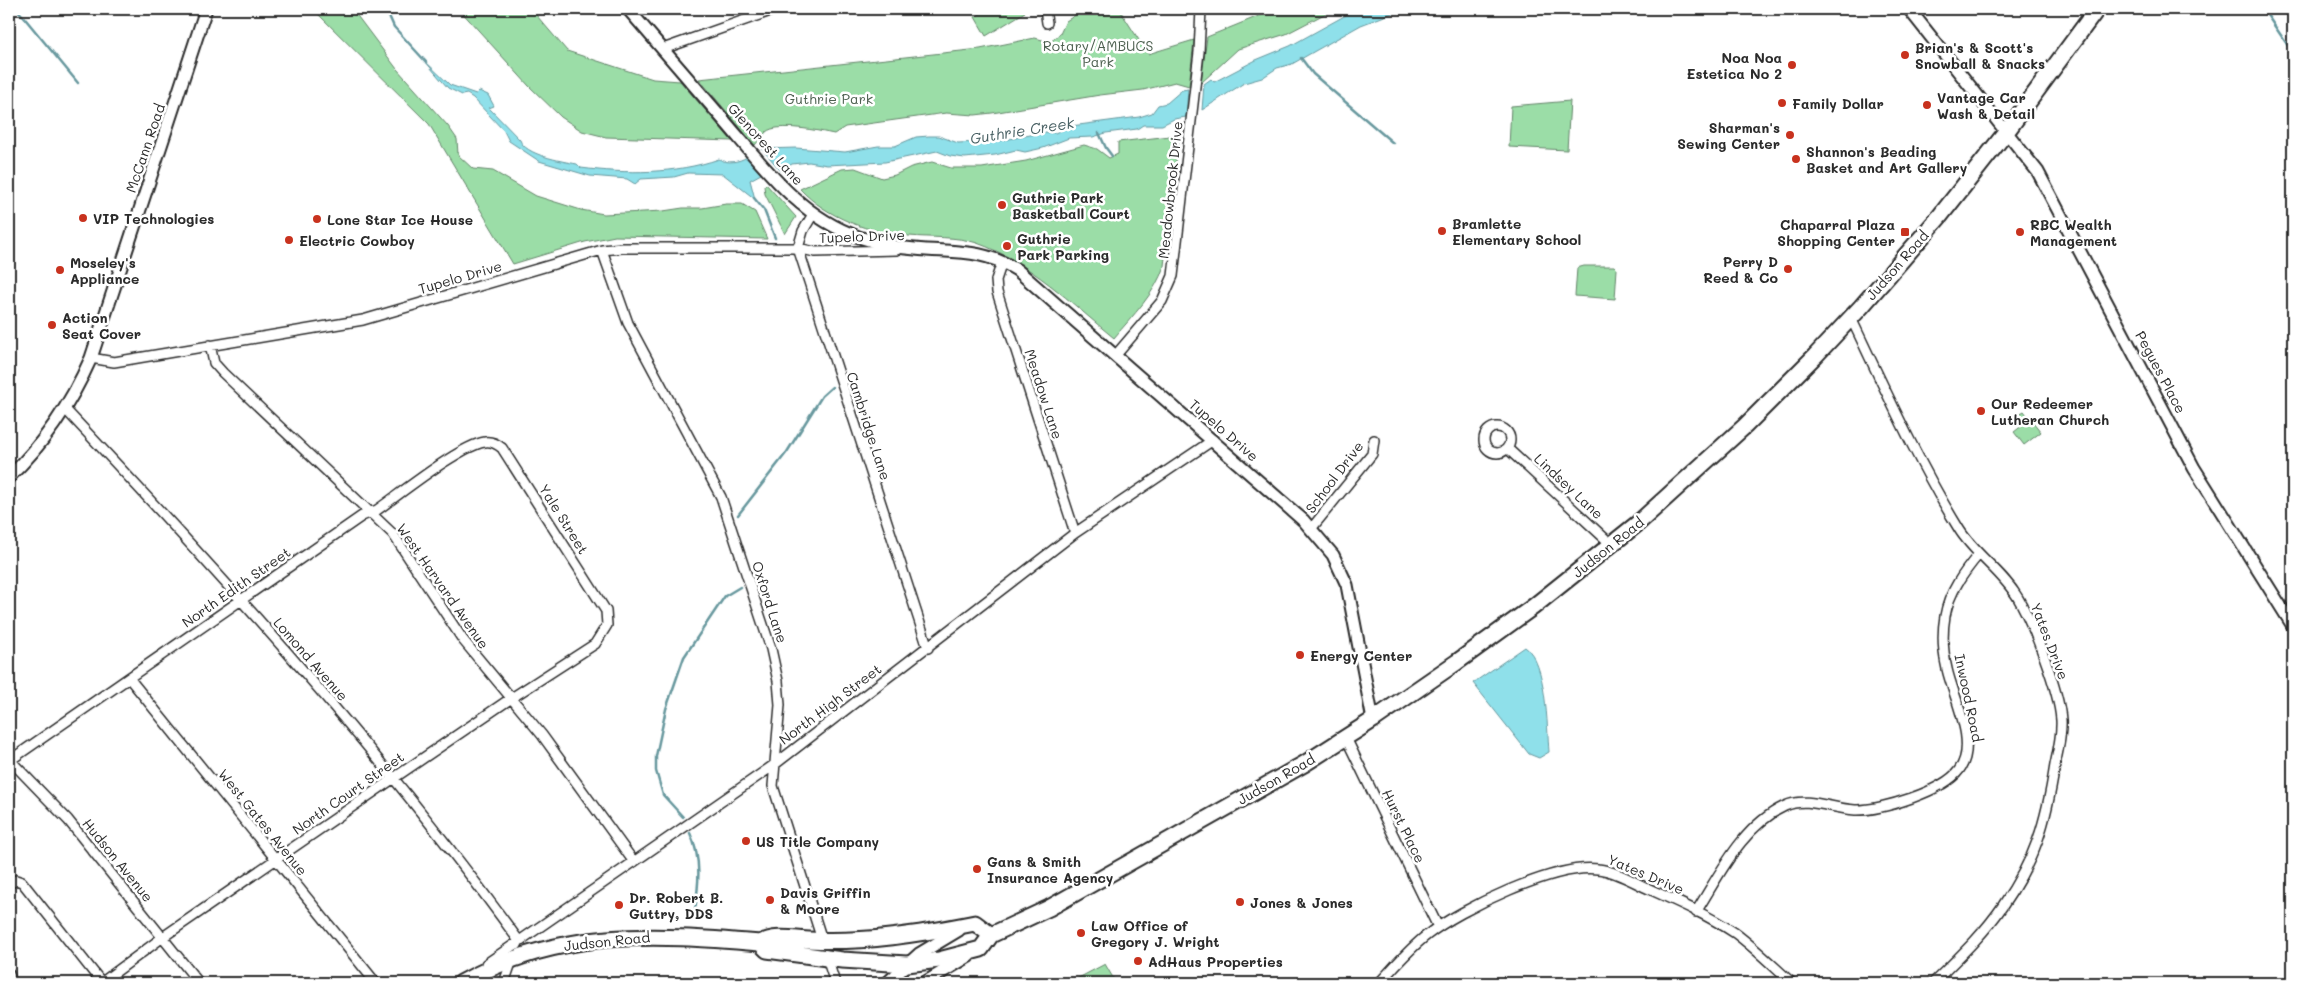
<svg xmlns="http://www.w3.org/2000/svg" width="2302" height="992" font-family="Mali,sans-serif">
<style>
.green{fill:#9bdda7;stroke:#638469}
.water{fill:#8fe0ea;stroke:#67989e}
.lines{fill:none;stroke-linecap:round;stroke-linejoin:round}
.stream{stroke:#67989e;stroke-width:2.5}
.minor-casing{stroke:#2b2b2b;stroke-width:12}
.tertiary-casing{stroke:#2b2b2b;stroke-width:15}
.primary-casing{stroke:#2b2b2b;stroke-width:19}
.minor{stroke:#fff;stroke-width:9}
.tertiary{stroke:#fff;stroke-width:11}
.primary{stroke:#fff;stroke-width:15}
.poi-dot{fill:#c8321e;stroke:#fff;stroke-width:2}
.labels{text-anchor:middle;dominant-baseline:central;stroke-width:5;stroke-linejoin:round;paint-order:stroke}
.park-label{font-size:14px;fill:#4d6050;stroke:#fff}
.poi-label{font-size:14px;font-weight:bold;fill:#2b2b2b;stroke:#fff;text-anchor:start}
.street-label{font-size:14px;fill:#2b2b2b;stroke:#fff}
.water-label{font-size:15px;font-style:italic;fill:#496164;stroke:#fff}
</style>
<rect width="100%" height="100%" fill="#fff"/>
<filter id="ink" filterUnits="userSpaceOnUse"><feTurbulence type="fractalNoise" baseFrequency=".02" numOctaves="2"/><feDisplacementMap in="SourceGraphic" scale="10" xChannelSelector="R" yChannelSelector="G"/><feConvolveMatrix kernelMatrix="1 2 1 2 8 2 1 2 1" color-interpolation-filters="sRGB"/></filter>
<g filter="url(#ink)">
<path class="green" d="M313 9H352L397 69 448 126 457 139 458 155 473 169 493 171 536 196 581 210 604 214 663 211 683 208H702L726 204H742L755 212 767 239 615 236 585 242 513 264 429 124Z
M459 9H531L567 51 653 79 680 81 732 141 606 137 582 131 561 117 529 86Z
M989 9H1023L1025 12 986 36 975 17Z
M1085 9H1119L1148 54 1194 40 1189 86 1175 82 1143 90 1100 95 992 113 975 115 946 113 845 127 834 134C820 131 777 122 766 132 762 136 759 141 755 145L699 79 980 49 1035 38 1050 42 1060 34 1066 21Z
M1276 9H1334L1286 34 1238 49 1201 83 1207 37Z
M1570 101 1567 150 1509 147 1511 106Z
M1179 135 1164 266C1155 294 1133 315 1114 338 1071 303 1030 262 977 243 956 236 931 238 909 236 871 234 826 217 800 189L842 169 855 168 882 178 895 175 911 167 932 162 951 168H982L1026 161 1084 145 1097 149 1109 158 1118 154V142Z
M766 184 796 217 785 234 765 194 764 186Z
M1584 266H1614L1617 269 1615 299 1575 296 1577 268Z
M2024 411 2041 432 2024 445 2014 432 2023 425 2016 416Z
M1105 964 1116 983H1069Z"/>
<path class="water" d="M1357 9H1403L1361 25 1292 64 1277 68 1262 78 1244 83 1202 110 1204 84 1211 79 1214 82 1256 60 1290 46Z
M424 60 450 85 476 94 479 91 488 95 494 106 489 108 520 140C525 155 561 161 577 164L581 168C626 174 675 174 719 159 727 164 739 162 747 157L761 174 750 180 755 199 723 174 688 173 674 177 641 179 635 184 627 179 590 176 539 161 509 141 504 131 473 98 467 94 462 95 448 88Z
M1188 89 1186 117 1174 119 1162 125H1143L1137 129 1106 133 1093 137 1069 138 1043 148 1025 152 1016 150 995 155 965 158 950 156 937 151 885 162 827 165 809 162 792 164 781 171 762 149 796 148 845 152 878 146H895L916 137 929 136H939L958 143 999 141 1046 132 1055 133 1071 126 1139 117 1152 113 1158 105 1167 103 1182 90Z
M1525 647C1547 662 1547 727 1549 752L1539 758 1529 754 1473 683Z"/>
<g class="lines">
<path class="stream" d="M17 9 78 83
M382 9 390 18 394 27 426 62
M2263 9 2293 53
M1301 58 1313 74 1393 143
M1099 133 1106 148 1112 156
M754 198 764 210 775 238
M738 515 787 452 822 396 832 387
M683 817 663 795 656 771V756L666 709 684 657 725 596 740 587
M690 833C703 861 698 889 694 918"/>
<g class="minor-casing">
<path id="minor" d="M1045 9 1047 23
M663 49 776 9
M813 214 803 231 798 248 928 648
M602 250 628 323 721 497 771 649 778 681 780 705 773 786 823 943
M1002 262 996 280 997 292 1075 533
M1851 318C1885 389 1917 461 1959 529 1975 555 2002 571 2018 598 2033 624 2059 690 2061 720 2062 735 2058 751 2055 765 2046 823 2036 858 2002 907 1983 935 1957 959 1933 983
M210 345 214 363 223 373 393 534 463 640 542 735 634 862
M1115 356 1162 301 1173 276 1199 52 1201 9
M91 358 114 362 363 320 602 250 622 248H798L815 252 897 250
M65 409C225 579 382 752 519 941L517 945
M1484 440a13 13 0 1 1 26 0a13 13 0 1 1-26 0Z
M1507 448 1612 545
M1311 529 1372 454 1374 440
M129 678 376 983
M1346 738 1438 927
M9 759 68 820 199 983
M9 761 362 516 377 510C400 494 461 445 485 442 492 441 497 444 502 448L606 611 607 625 595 644 510 699 394 778 163 937 101 983
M9 884 16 880 22 882 102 983
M1696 912C1720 874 1742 826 1785 806 1807 796 1832 809 1855 810 1880 811 1944 791 1959 770 1979 744 1953 697 1947 669 1943 652 1942 633 1945 616 1949 592 1964 572 1979 554
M826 955 835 983
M486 964 774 765 1075 533 1213 440
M9 973 10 978 9 983
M504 983 512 960
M1379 983C1394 967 1409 949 1427 935 1460 909 1556 863 1598 869 1615 871 1632 881 1647 888 1676 901 1708 915 1735 933 1755 948 1773 966 1792 983"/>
</g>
<g class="tertiary-casing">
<path id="tertiary" d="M628 9C659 45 690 81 722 118 762 164 799 217 859 237 877 243 896 248 915 249 954 253 981 248 1017 270L1304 521 1333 555 1347 585 1373 720
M1909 9 2038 172 2194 468 2293 626
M9 477C45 443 71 403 91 358L206 9
M887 983 919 954 959 930
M924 983 969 956"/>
</g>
<g class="primary-casing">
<path id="primary" d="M760 943C775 935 793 939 809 940 865 943 920 934 975 923L991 935
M461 983C559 928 653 934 760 943L767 950 842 960 907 964 939 960 981 949 991 935 1049 908 1304 764 1373 720 1457 662 1533 607 1637 524 1745 426 1815 356 1861 307 1940 216 2007 131 2097 9"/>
</g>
<use href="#minor" class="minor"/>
<use href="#tertiary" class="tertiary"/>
<use href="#primary" class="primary"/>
</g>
</g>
<g class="poi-dot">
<circle cx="1905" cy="55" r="5"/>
<circle cx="1792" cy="65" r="5"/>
<circle cx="1782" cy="103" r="5"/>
<circle cx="1927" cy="105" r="5"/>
<circle cx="1790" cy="135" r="5"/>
<circle cx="1796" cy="159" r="5"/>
<circle cx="1002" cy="205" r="5"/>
<circle cx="83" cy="218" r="5"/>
<circle cx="317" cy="219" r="5"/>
<circle cx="1442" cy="231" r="5"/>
<rect x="1900" y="227" width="10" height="10" rx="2.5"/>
<circle cx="2020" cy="232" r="5"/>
<circle cx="289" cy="240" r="5"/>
<circle cx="1007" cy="246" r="5"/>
<circle cx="1788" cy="269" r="5"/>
<circle cx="60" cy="270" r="5"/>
<circle cx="52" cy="325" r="5"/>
<circle cx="1981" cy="411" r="5"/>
<circle cx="1300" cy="655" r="5"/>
<circle cx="746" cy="841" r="5"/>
<circle cx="977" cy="869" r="5"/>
<circle cx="770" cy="900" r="5"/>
<circle cx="1240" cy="902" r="5"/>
<circle cx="619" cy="905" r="5"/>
<circle cx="1081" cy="933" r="5"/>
<circle cx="1138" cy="961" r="5"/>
</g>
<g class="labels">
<g class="park-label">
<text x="1098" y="45">Rotary/AMBUCS<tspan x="1098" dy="16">Park</tspan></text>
<text x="829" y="98">Guthrie Park</text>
</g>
<g class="poi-label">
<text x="1915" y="47">Brian's &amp; Scott's<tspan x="1915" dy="16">Snowball &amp; Snacks</tspan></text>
<text x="1782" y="57" text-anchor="end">Noa Noa<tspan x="1782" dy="16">Estetica No 2</tspan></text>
<text x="1937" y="97">Vantage Car<tspan x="1937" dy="16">Wash &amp; Detail</tspan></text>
<text x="1792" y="103">Family Dollar</text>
<text x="1780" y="127" text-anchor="end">Sharman's<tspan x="1780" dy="16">Sewing Center</tspan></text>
<text x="1806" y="151">Shannon's Beading<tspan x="1806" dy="16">Basket and Art Gallery</tspan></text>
<text x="1012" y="197">Guthrie Park<tspan x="1012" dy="16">Basketball Court</tspan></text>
<text x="93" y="218">VIP Technologies</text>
<text x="327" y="219">Lone Star Ice House</text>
<text x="1452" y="223">Bramlette<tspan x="1452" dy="16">Elementary School</tspan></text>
<text x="1895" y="224" text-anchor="end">Chaparral Plaza<tspan x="1895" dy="16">Shopping Center</tspan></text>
<text x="2030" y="224">RBC Wealth<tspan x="2030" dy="16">Management</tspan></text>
<text x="1017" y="238">Guthrie<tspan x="1017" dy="16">Park Parking</tspan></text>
<text x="299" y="240">Electric Cowboy</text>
<text x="1778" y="261" text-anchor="end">Perry D<tspan x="1778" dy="16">Reed &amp; Co</tspan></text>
<text x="70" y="262">Moseley's<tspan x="70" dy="16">Appliance</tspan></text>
<text x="62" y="317">Action<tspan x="62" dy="16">Seat Cover</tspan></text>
<text x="1991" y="403">Our Redeemer<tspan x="1991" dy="16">Lutheran Church</tspan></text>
<text x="1310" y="655">Energy Center</text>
<text x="756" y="841">US Title Company</text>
<text x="987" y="861">Gans &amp; Smith<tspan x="987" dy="16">Insurance Agency</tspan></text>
<text x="780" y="892">Davis Griffin<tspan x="780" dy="16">&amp; Moore</tspan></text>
<text x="629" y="897">Dr. Robert B.<tspan x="629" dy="16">Guttry, DDS</tspan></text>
<text x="1250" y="902">Jones &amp; Jones</text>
<text x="1091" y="925">Law Office of<tspan x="1091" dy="16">Gregory J. Wright</tspan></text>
<text x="1148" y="961">AdHaus Properties</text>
</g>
<g class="street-label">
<text transform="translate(766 144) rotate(48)">Glencrest Lane</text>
<text transform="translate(145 148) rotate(-71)">McCann Road</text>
<text transform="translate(1170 190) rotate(-84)">Meadowbrook Drive</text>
<text transform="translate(862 236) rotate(-2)">Tupelo Drive</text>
<text transform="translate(1897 265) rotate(-49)">Judson Road</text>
<text transform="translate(460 277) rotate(-16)">Tupelo Drive</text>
<text transform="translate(2161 372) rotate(62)">Pegues Place</text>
<text transform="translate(1044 394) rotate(72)">Meadow Lane</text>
<text transform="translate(869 426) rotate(72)">Cambridge Lane</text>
<text transform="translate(1224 430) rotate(41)">Tupelo Drive</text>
<text transform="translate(1334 477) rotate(-53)">School Drive</text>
<text transform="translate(1569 486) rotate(43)">Lindsey Lane</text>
<text transform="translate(564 519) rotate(58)">Yale Street</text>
<text transform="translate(1608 547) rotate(-39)">Judson Road</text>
<text transform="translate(443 586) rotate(55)">West Harvard Avenue</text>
<text transform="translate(236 587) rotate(-35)">North Edith Street</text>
<text transform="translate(770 602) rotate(72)">Oxford Lane</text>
<text transform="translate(2050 641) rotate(69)">Yates Drive</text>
<text transform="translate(311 659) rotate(49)">Lomond Avenue</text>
<text transform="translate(1969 698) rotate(78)">Inwood Road</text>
<text transform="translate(830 704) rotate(-37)">North High Street</text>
<text transform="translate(1276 779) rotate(-30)">Judson Road</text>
<text transform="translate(348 793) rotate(-35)">North Court Street</text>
<text transform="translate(263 822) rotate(51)">West Gates Avenue</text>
<text transform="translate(1404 826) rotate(64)">Hurst Place</text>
<text transform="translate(118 860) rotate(51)">Hudson Avenue</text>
<text transform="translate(1646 874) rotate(23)">Yates Drive</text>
<text transform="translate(607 941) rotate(-6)">Judson Road</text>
</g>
<g class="water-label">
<text transform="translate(1022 130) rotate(-9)">Guthrie Creek</text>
</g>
</g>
<rect width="2302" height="992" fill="none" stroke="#fff" stroke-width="30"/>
<rect x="15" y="15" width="2272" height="962" fill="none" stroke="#2b2b2b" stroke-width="2" filter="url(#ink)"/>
</svg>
